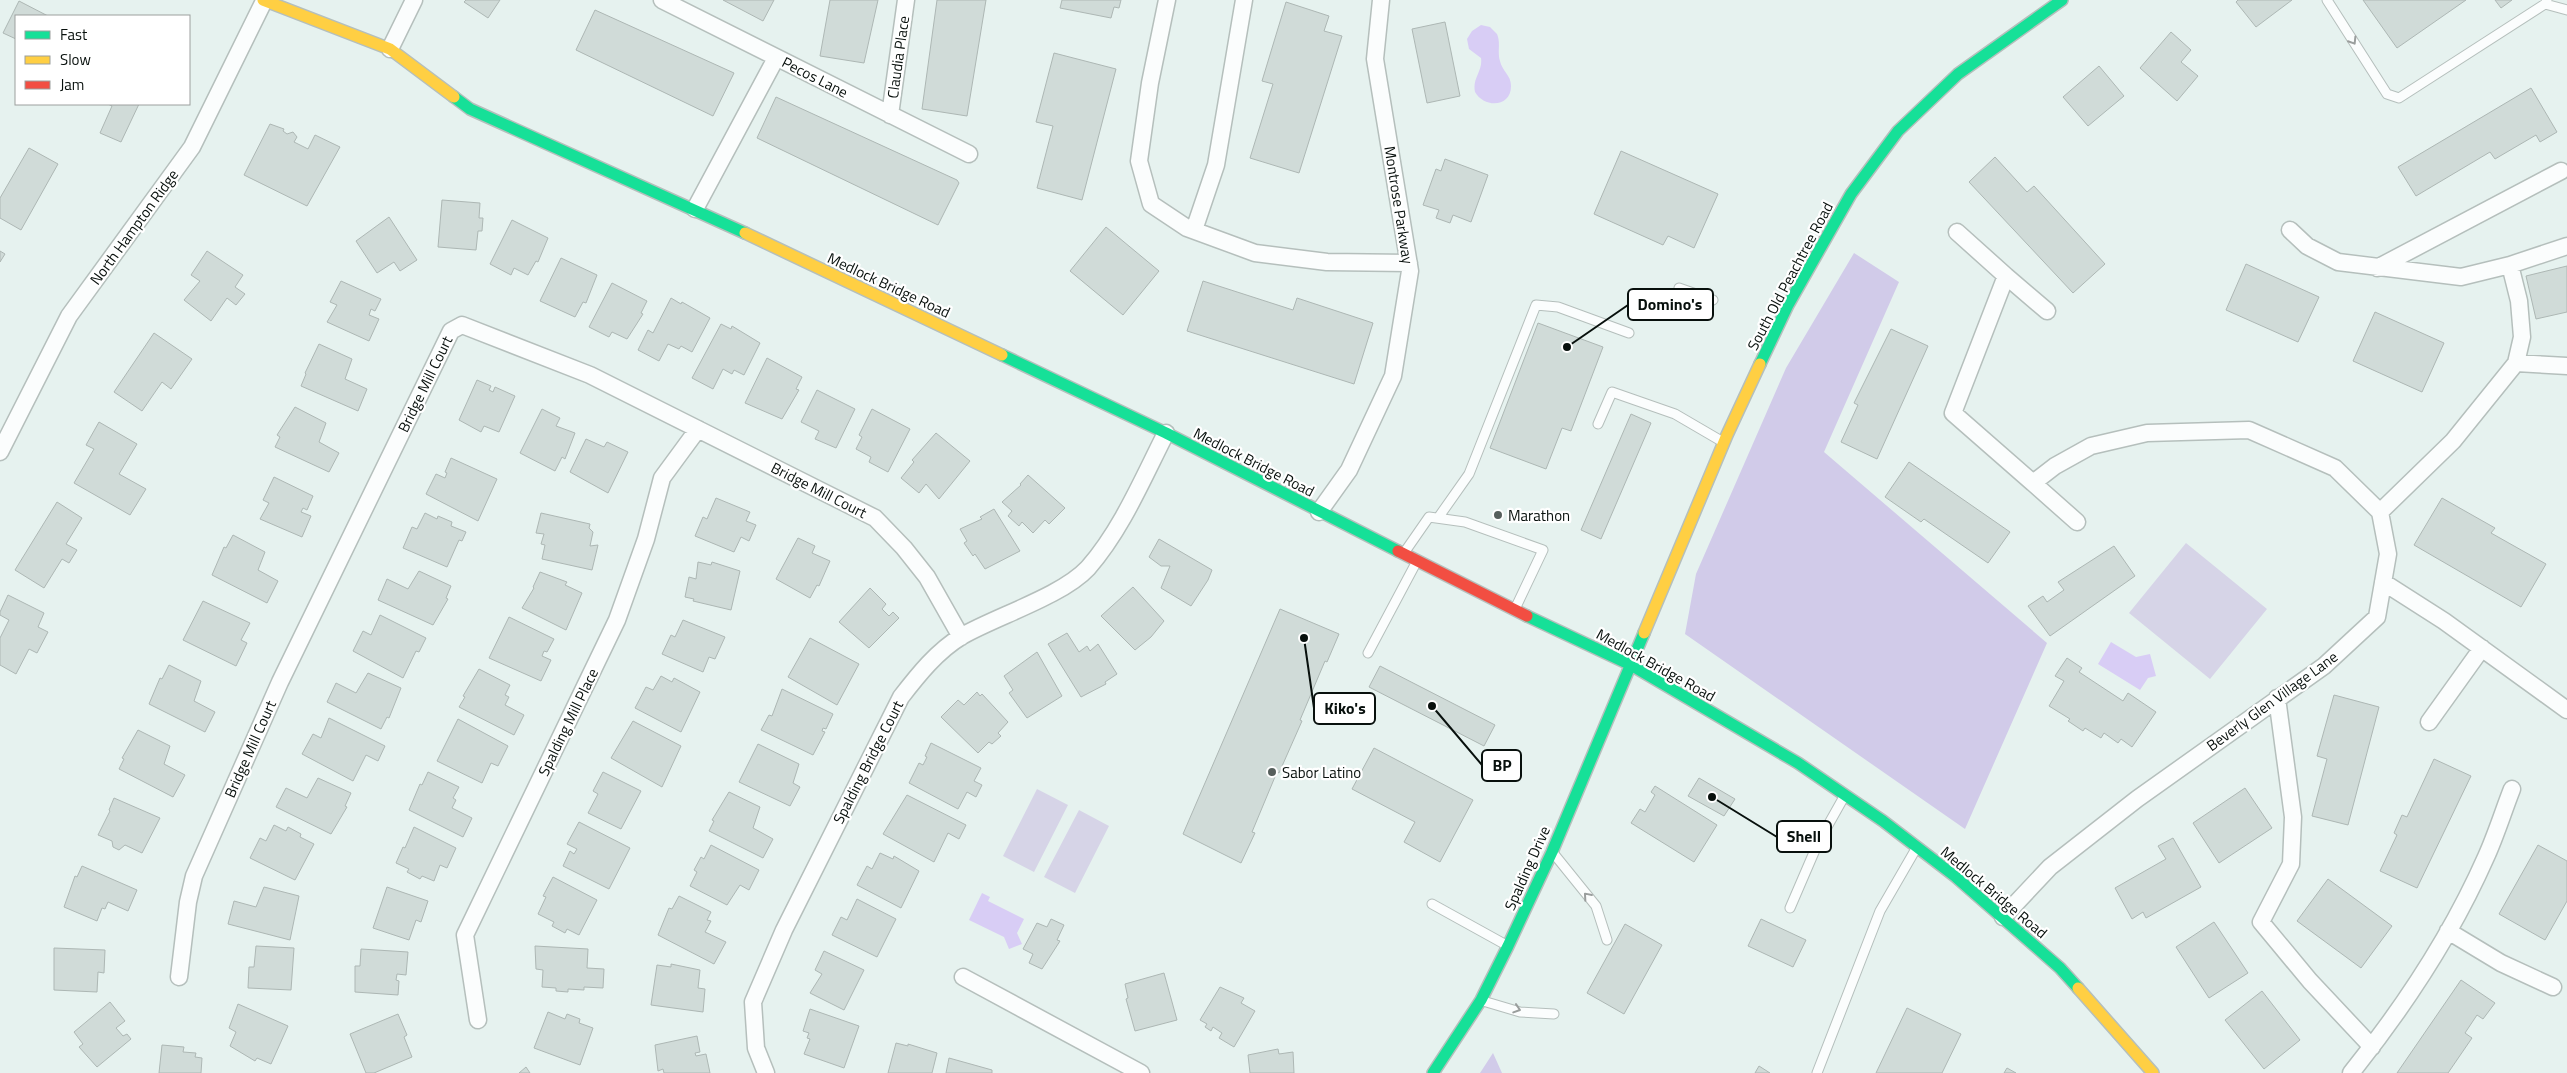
<svg xmlns="http://www.w3.org/2000/svg" width="2567" height="1073" font-family="'Titillium Web',sans-serif">
<style>
.green{fill:#d6d4e7}
.forest{fill:#d1cbe9}
.water{fill:#d8cdf5}
.building{fill:#d0dbd8;stroke:#adb7b4}
.lines{fill:none;stroke-linecap:round;stroke-linejoin:round}
.lane-casing{stroke:#b5bfbc;stroke-width:11}
.street-casing{stroke:#b5bfbc;stroke-width:19}
.fast-casing{stroke:#b5bfbc;stroke-width:14}
.slow-casing{stroke:#b5bfbc;stroke-width:14}
.jam-casing{stroke:#b5bfbc;stroke-width:14}
.lane{stroke:#fbfdfd;stroke-width:9}
.street{stroke:#fbfdfd;stroke-width:16}
.fast{stroke:#16e098;stroke-width:11}
.slow{stroke:#ffcf43;stroke-width:11}
.jam{stroke:#f24e42;stroke-width:11}
.oneway{stroke:#9a9e9d}
.poi-dot{fill:#565f5c;stroke:#fff;stroke-width:2}
.labels{text-anchor:middle;dominant-baseline:central;stroke-width:4.5;stroke-linejoin:round;paint-order:stroke}
.street-label{font-size:15px;fill:#08100d;stroke:#fff}
.poi-label{font-size:15px;fill:#08100d;stroke:#fff;text-anchor:start}
.leader{fill:none;stroke:#08100d;stroke-width:2}
.callout-dot{fill:#08100d;stroke:#fff;stroke-width:2}
.callout{fill:#fff;stroke:#08100d;stroke-width:2}
.callout-label{font-size:16px;text-anchor:middle;font-weight:bold;fill:#08100d}
</style>
<rect width="100%" height="100%" fill="#e6f2ef"/>
<path class="green" d="M2186 543 2267 609 2210 679 2129 613Z
M1037 789 1068 805 1034 872 1003 856Z
M1079 810 1109 826 1075 893 1044 877Z"/>
<path class="forest" d="M1854 253 1899 282 1824 452 2047 643 1965 829 1685 634 1696 574 1786 368Z
M1493 1053 1502 1073H1480Z"/>
<path class="water" d="M1481 25 1490 27 1497 34C1501 43 1497 52 1500 61 1502 71 1511 75 1511 86 1511 108 1484 108 1475 92 1472 78 1483 71 1481 58L1469 49 1467 39 1472 31Z
M2111 642 2136 657 2150 654 2156 676 2148 678 2140 690 2098 664Z
M982 893 990 897 988 901 1024 919 1017 933 1022 944 1009 949 1004 937 969 920Z"/>
<path class="building" d="M466 0H500L488 18 464 2Z
M723 0H774L763 21Z
M830 0H878L864 63 820 56Z
M937 0H986L967 116 922 109Z
M1062 0H1121L1119 8 1114 7 1111 18 1060 8Z
M2238 0H2292L2256 27 2236 2Z
M2363 0H2466L2397 48Z
M2495 0H2512L2501 8Z
M19 1 48 16H16V39L3 33Z
M1286 2 1329 16 1324 31 1342 36 1299 173 1250 158 1273 84 1262 81Z
M595 10 734 73 713 116 576 50Z
M1445 22 1460 96 1427 103 1412 29Z
M2171 32 2191 50 2181 62 2198 76 2177 101 2140 68Z
M1054 53 1116 69 1082 200 1037 188 1053 126 1036 122Z
M2099 66 2124 96 2088 126 2063 97Z
M2531 88 2557 132 2540 142 2536 135 2495 159 2490 152 2416 196 2398 167Z
M776 97 957 180 959 183 938 225 757 138Z
M108 104H139L121 142 100 133 112 106Z
M270 124 284 129 283 131 287 134 293 132 297 137 294 142 308 149 315 135 340 147 307 206 244 175Z
M29 148 58 164 21 230 0 218V198Z
M1621 151 1718 194 1694 248 1668 236 1663 245 1594 214Z
M1995 157 2027 192 2034 186 2105 264 2073 293 1969 182Z
M1445 159 1488 175 1471 222 1453 215 1450 223 1436 218 1439 210 1423 205 1436 169 1441 171Z
M442 200 480 203 479 218H483L482 231H478L476 250 438 247Z
M389 217 417 260 400 271 394 262 377 273 356 241Z
M512 220 548 238 538 262 536 261 528 275 514 268 511 275 490 264Z
M1106 227 1159 271 1123 315 1070 271Z
M0 251 5 254 0 262Z
M207 251 243 275 235 287 245 294 236 305 227 298 211 321 184 300 200 281 191 275Z
M561 258 597 275 586 303 583 302 575 317 540 301Z
M2246 264 2319 297 2298 342 2226 310Z
M2567 266V312L2536 319 2526 276Z
M341 281 381 299 375 311 371 309 369 315 379 319 369 341 327 322 337 305 330 302Z
M1203 281 1293 310 1297 298 1373 323 1354 384 1187 331Z
M612 283 647 301 641 313 643 314 627 339 612 332 609 337 589 327Z
M671 298 681 304 682 302 710 318 692 352 681 346 679 349 668 344 659 361 638 350 648 330 653 333Z
M2375 312 2444 343 2422 392 2353 361Z
M1538 323 1603 347 1571 431 1562 428 1546 469 1490 448Z
M721 324 731 329 732 326 760 343 744 375 734 370 732 374 723 369 713 389 692 378Z
M1891 329 1928 346 1877 459 1841 442 1858 405 1854 403Z
M154 333 192 359 171 389 162 382 142 411 114 392Z
M319 344 352 359 345 379 367 389 358 411 301 386 306 374 305 373Z
M767 358 802 377 796 389 799 390 782 419 745 403Z
M477 380 491 386 489 390 493 392 495 387 515 396 499 432 484 426 481 432 459 420Z
M817 390 855 409 836 448 815 439 819 431 801 422Z
M295 407 326 423 319 442 339 453 329 472 275 447 280 437 277 435Z
M542 409 560 418 556 426 575 433 565 459 562 457 555 471 520 453Z
M872 409 910 429 888 472 869 462 871 457 856 449 862 437 859 435Z
M1631 414 1651 423 1601 539 1581 530Z
M99 422 137 444 119 474 146 489 130 515 74 483 94 449 86 445Z
M936 433 970 461 939 499 926 484 919 493 901 478 914 462 912 460Z
M586 439 604 447 607 442 628 452 608 493 570 472Z
M451 458 497 479 478 521 426 494 436 474 445 478 447 473 445 472Z
M1909 462 2010 532 1988 563 1924 519 1921 522 1885 497Z
M1028 475 1065 508 1049 524 1045 520 1033 533 1022 522 1019 526 1008 516 1012 511 1002 502 1021 485 1020 484Z
M274 477 313 496 307 510 303 508 301 512 311 516 302 537 260 519 269 503 263 500Z
M716 498 750 512 746 521 756 525 749 541 741 537 734 552 695 536 703 517 707 519Z
M2442 498 2495 528 2491 533 2546 564 2521 607 2414 545Z
M57 502 82 518 66 544 77 550 69 563 62 559 44 588 15 570Z
M994 509 1020 551 985 569 975 554 973 556 964 543 967 541 960 529 982 519 980 517Z
M425 513 437 519 438 516 452 522 451 526 466 532 462 541 459 540 447 567 403 548 412 527 417 529Z
M541 513 590 524 589 528 593 532 590 546 598 545 592 570 542 559 545 545 541 544 544 534 536 533Z
M233 535 265 552 258 570 278 581 267 603 212 575 224 547 226 548Z
M798 538 815 546 812 553 830 561 819 586 817 585 810 598 776 579Z
M1159 539 1212 570 1208 580 1191 606 1161 588 1170 566H1161L1149 557Z
M2114 546 2135 576 2050 636 2028 606 2043 596 2047 602 2064 590 2058 582Z
M698 562 711 565 712 562 740 571 731 610 693 601 694 599 685 597 689 577 696 579Z
M419 571 451 586 446 598 448 599 433 625 378 600 387 579 408 589Z
M540 572 567 582 565 585 582 593 566 630 522 608 534 588 533 587Z
M1133 587 1164 621 1151 637 1135 650 1101 616Z
M870 588 886 604 882 609 889 616 893 612 899 618 869 648 839 622Z
M8 595 44 613 38 627 48 632 37 653 29 649 16 674 0 665V638L9 620 0 615V612Z
M203 601 250 623 241 640 247 643 236 666 183 640Z
M1280 609 1339 634 1327 662 1325 661 1300 720 1302 721 1279 773 1277 772 1252 832 1255 833 1241 863 1183 834Z
M380 615 426 638 419 652 416 651 403 678 353 651 363 631 371 635Z
M509 617 554 639 547 652 544 651 542 656 551 660 541 681 489 658Z
M683 620 725 637 715 659 709 657 703 672 662 654 671 635 675 637Z
M1067 633 1079 652 1087 646 1090 651 1098 644 1117 674 1105 682 1106 684 1081 697 1048 644Z
M810 638 859 664 837 705 788 677Z
M1037 652 1062 696 1027 718 1009 693 1013 690 1004 676Z
M2067 658 2082 668 2079 672 2123 701 2128 693 2156 712 2132 747 2121 739 2118 743 2104 733 2101 738 2085 728 2083 731 2068 721 2070 719 2049 706 2064 681 2055 676Z
M169 665 201 681 194 701 215 712 205 732 149 704 160 678 162 679Z
M1380 666 1495 725 1484 746 1369 687Z
M479 669 510 685 505 695 509 697 505 705 524 715 514 735 459 707 465 697 463 696Z
M368 673 401 688 389 718 387 717 381 729 327 702 336 683 356 693Z
M661 676 672 682 674 678 700 692 681 732 635 708 646 687 653 690Z
M782 689 833 714 826 729 823 728 822 731 825 732 813 755 761 730 769 715 772 716Z
M977 692 980 696 982 694 1008 722 998 733 1001 736 992 744 989 742 978 753 941 717 958 700 964 705Z
M2334 695 2379 707 2348 825 2312 816 2327 759 2317 756Z
M329 718 385 746 378 761 366 755 353 781 302 754 313 734 321 738Z
M458 719 508 746 498 766 491 763 482 783 437 761Z
M633 721 681 746 662 787 611 758Z
M138 730 170 746 164 764 185 775 173 797 119 769 124 759 122 758Z
M931 743 981 768 974 781 982 785 976 797 967 792 958 809 909 783 919 763 923 765 927 757 925 756Z
M758 744 799 764 793 783 800 787 790 806 739 782Z
M1374 748 1473 800 1440 862 1404 842 1415 822 1352 789Z
M2434 759 2471 776 2417 888 2380 871 2397 835 2394 833 2402 815 2407 817Z
M428 772 459 787 453 798 456 800 452 808 472 818 463 837 409 810 420 784 422 785Z
M603 772 641 791 621 829 588 813 598 794 593 791Z
M318 778 351 793 345 806 347 807 331 834 276 807 286 788 307 798Z
M1699 778 1735 799 1724 816 1688 796Z
M1655 786 1717 825 1694 862 1631 823 1640 809 1645 812 1655 795 1651 792Z
M2245 788 2272 828 2219 863 2193 823Z
M729 792 760 807 753 828 773 839 763 858 709 831 714 821 712 820Z
M907 795 966 825 959 839 948 833 934 862 883 834Z
M114 798 160 818 142 853 125 845 119 850 113 847 112 841 98 835 110 811 109 810Z
M579 822 630 848 609 889 563 866 570 851 574 854 577 849 567 844Z
M274 825 286 831 288 827 301 834 300 837 314 844 295 880 250 858 260 838 266 841Z
M414 827 456 848 447 868 440 865 434 881 422 876 420 879 407 872 409 869 396 863 403 847 405 848Z
M2173 838 2201 887 2146 918 2143 912 2132 919 2115 888 2166 859 2158 846Z
M711 845 759 870 749 890 740 885 727 905 690 886 697 872 694 870 701 857 704 859Z
M2538 845 2567 861V901L2545 940 2499 914Z
M880 853 893 859 894 856 919 871 901 908 857 885 867 866 872 869Z
M82 866 137 890 128 911 108 902 105 909 102 908 97 921 64 907 75 876 77 877Z
M553 877 597 900 579 935 567 929 565 933 552 926 554 922 538 914 546 897 543 896Z
M2328 879 2392 926 2361 968 2297 921Z
M264 887 299 896 290 940 228 924 234 901 256 907Z
M387 887 428 901 421 922 416 920 409 940 373 928Z
M679 896 711 912 707 920 711 921 705 932 726 942 714 964 658 935 669 908 672 909Z
M857 899 896 919 877 957 832 935 841 917 847 920Z
M1051 919 1064 925 1057 940 1060 941 1042 969 1029 963 1033 954 1023 949 1037 923 1047 927Z
M1761 919 1806 940 1793 967 1748 946Z
M2214 922 2248 973 2209 998 2176 947Z
M1625 924 1662 945 1624 1014 1587 993Z
M256 946 294 948 291 990 248 988 249 967H254Z
M535 946 588 949 587 968 604 969 603 988 584 987V990L568 989V992L556 991V988L542 987 543 970 536 969Z
M54 948 105 950 104 973 98 972 97 992 54 990Z
M361 949 408 952 406 975 397 974 396 980 399 981 398 995 355 992V966H360Z
M824 951 864 970 844 1010 810 993 822 974 815 970Z
M671 964 700 970 698 988 705 989 703 1012 651 1005 657 965 671 967Z
M1164 973 1177 1020 1135 1031 1126 999 1128 998 1125 984Z
M2461 980 2495 1003 2483 1019 2477 1015 2465 1033 2472 1038 2448 1073H2397Z
M1220 987 1244 998 1241 1003 1255 1011 1234 1047 1219 1038 1222 1033 1213 1027 1211 1031 1205 1027 1207 1024 1200 1020Z
M2262 991 2300 1040 2264 1069 2225 1020Z
M110 1002 125 1021 116 1028 123 1036 127 1034 131 1039 97 1067 79 1047 83 1044 74 1032Z
M238 1004 288 1026 271 1064 257 1058 255 1061 230 1046 236 1032 229 1028Z
M1907 1008 1961 1034 1942 1073H1876Z
M810 1009 859 1026 844 1068 804 1054 810 1039 807 1038 809 1033 803 1031Z
M548 1012 565 1019 567 1014 580 1019 579 1023 593 1028 580 1065 534 1048Z
M398 1014 407 1035 404 1037 412 1057 374 1073H366L350 1034Z
M697 1036 700 1052 695 1053 696 1056 706 1054 710 1073H664L663 1069 658 1071 655 1045Z
M896 1043 908 1046V1044L937 1053 932 1073H888Z
M162 1045 184 1047 183 1052 196 1053 195 1057 202 1058 201 1073H159Z
M1278 1049 1279 1054 1293 1052 1294 1073H1250L1248 1055Z
M949 1058 992 1070V1073H946Z
M1759 1066 1770 1073H1755Z
M526 1067 530 1073H519Z
M2007 1068 2016 1073H2004Z"/>
<g class="lines">
<g class="lane-casing">
<path id="lane" d="M2327 0 2387 94 2399 98 2545 4 2547 0
M2545 4 2567 10
M1679 288 1713 300
M1598 424 1612 392 1675 414 1723 442
M1438 518 1469 474 1536 305 1558 307 1629 333
M1404 553 1429 517 1465 522 1543 550 1515 609
M1368 653 1417 561
M1554 854 1596 906 1607 940
M1432 904 1508 946
M1790 908 1818 843 1845 795
M1483 1001 1520 1012 1554 1014
M1817 1073 1880 911 1917 847"/>
</g>
<g class="street-casing">
<path id="street" d="M662 0 969 154
M1167 0 1150 83 1139 161 1151 204 1187 228 1255 253 1327 262 1409 263
M390 49 414 0
M890 115 906 0
M695 209 776 58
M1194 230 1216 165 1244 0
M2290 230 2307 246 2338 262 2461 277 2510 265 2567 246
M1957 232 2006 276 1953 413 2033 483 2055 466 2091 446 2147 433 2249 430 2335 468 2380 512 2388 554 2377 617 2324 666 2137 799 2050 867 2003 917
M2377 268 2561 171
M2006 276 2047 311
M2516 363 2567 366
M0 452 69 316 192 147 264 1
M2033 483 2077 522
M1319 512 1349 470 1393 376 1410 271 1375 59 1381 0
M2380 512 2453 441 2516 363 2522 337 2519 301 2510 265
M2383 582 2444 621 2567 710
M2277 698 2293 817 2291 864 2261 922 2310 981 2372 1047
M2429 722 2482 648
M2448 931 2501 963 2553 987
M179 977 188 902 194 876 280 682 451 331 462 325 590 375 875 518 904 548 927 577 961 637
M963 977 1141 1073
M478 1020 465 935 617 620 646 539 662 478 698 429
M766 1073 756 1048 753 1002 784 930 901 697C918 675 937 651 962 636 997 616 1062 596 1088 568 1122 529 1143 478 1166 433
M2351 1073C2404 1007 2452 934 2486 857 2496 835 2503 812 2512 789"/>
</g>
<g class="fast-casing">
<path id="fast" d="M454 97 470 109 745 233
M1002 355 1166 433 1398 551
M1760 364 1788 305 1851 194 1898 131 1958 74 2062 0
M1527 616 1631 665 1798 763 1883 821 1956 877 2060 968 2078 988
M1433 1073 1481 1000 1508 946 1552 852 1644 633"/>
</g>
<g class="slow-casing">
<path id="slow" d="M263 0 390 49 454 97
M745 233 1002 355
M1644 633 1727 435 1760 364
M2078 988 2153 1073"/>
</g>
<g class="jam-casing">
<path id="jam" d="M1398 551 1527 616"/>
</g>
<use href="#lane" class="lane"/>
<use href="#street" class="street"/>
<use href="#fast" class="fast"/>
<use href="#slow" class="slow"/>
<use href="#jam" class="jam"/>
</g>
<defs><path id="oneway-chevron" d="M-2-3.5L2.5 0L-2 3.5" fill="none" stroke-width="1.6" stroke-linecap="round" stroke-linejoin="round" transform="scale(1.25)"/></defs>
<g class="oneway">
<use href="#oneway-chevron" transform="translate(2353 41) rotate(58)"/>
<use href="#oneway-chevron" transform="translate(1587 896) rotate(-131)"/>
<use href="#oneway-chevron" transform="translate(1517 1009) rotate(18)"/>
</g>
<g class="poi-dot">
<circle cx="1498" cy="515" r="5"/>
<circle cx="1272" cy="772" r="5"/>
</g>
<g class="labels">
<g class="street-label">
<text transform="translate(898 57) rotate(-82)">Claudia Place</text>
<text transform="translate(815 77) rotate(27)">Pecos Lane</text>
<text transform="translate(1399 205) rotate(81)">Montrose Parkway</text>
<text transform="translate(134 227) rotate(-54)">North Hampton Ridge</text>
<text transform="translate(1790 276) rotate(-62)">South Old Peachtree Road</text>
<text transform="translate(889 285) rotate(25)">Medlock Bridge Road</text>
<text transform="translate(425 384) rotate(-64)">Bridge Mill Court</text>
<text transform="translate(1254 462) rotate(27)">Medlock Bridge Road</text>
<text transform="translate(819 490) rotate(27)">Bridge Mill Court</text>
<text transform="translate(1656 665) rotate(29)">Medlock Bridge Road</text>
<text transform="translate(2272 701) rotate(-36)">Beverly Glen Village Lane</text>
<text transform="translate(568 722) rotate(-64)">Spalding Mill Place</text>
<text transform="translate(250 749) rotate(-66)">Bridge Mill Court</text>
<text transform="translate(868 762) rotate(-63)">Spalding Bridge Court</text>
<text transform="translate(1527 868) rotate(-66)">Spalding Drive</text>
<text transform="translate(1994 892) rotate(40)">Medlock Bridge Road</text>
</g>
<g class="poi-label">
<text x="1508" y="515">Marathon</text>
<text x="1282" y="772">Sabor Latino</text>
</g>
</g>
<path class="leader" d="M1567 347L1628 305M1304 638L1314 708M1432 706L1482 765M1712 797L1777 837"/>
<g class="callout-dot">
<circle cx="1567" cy="347" r="5"/>
<circle cx="1304" cy="638" r="5"/>
<circle cx="1432" cy="706" r="5"/>
<circle cx="1712" cy="797" r="5"/>
</g>
<g class="callout">
<rect x="1628" y="289" width="85" height="31" rx="5"/>
<rect x="1314" y="693" width="61" height="31" rx="5"/>
<rect x="1482" y="750" width="39" height="31" rx="5"/>
<rect x="1777" y="821" width="54" height="31" rx="5"/>
</g>
<g class="callout-label">
<text x="1670" y="310">Domino's</text>
<text x="1345" y="714">Kiko's</text>
<text x="1502" y="771">BP</text>
<text x="1804" y="842">Shell</text>
</g>
<rect x="15" y="15" width="175" height="90" fill="#ffffff" stroke="#9c9f9e"/>
<rect x="25" y="31" width="25" height="8" fill="#16e098" stroke="#9c9f9e"/>
<text x="60" y="40" font-size="15" fill="#08100d">Fast</text>
<rect x="25" y="56" width="25" height="8" fill="#ffcf43" stroke="#9c9f9e"/>
<text x="60" y="65" font-size="15" fill="#08100d">Slow</text>
<rect x="25" y="81" width="25" height="8" fill="#f24e42" stroke="#9c9f9e"/>
<text x="60" y="90" font-size="15" fill="#08100d">Jam</text>
</svg>
